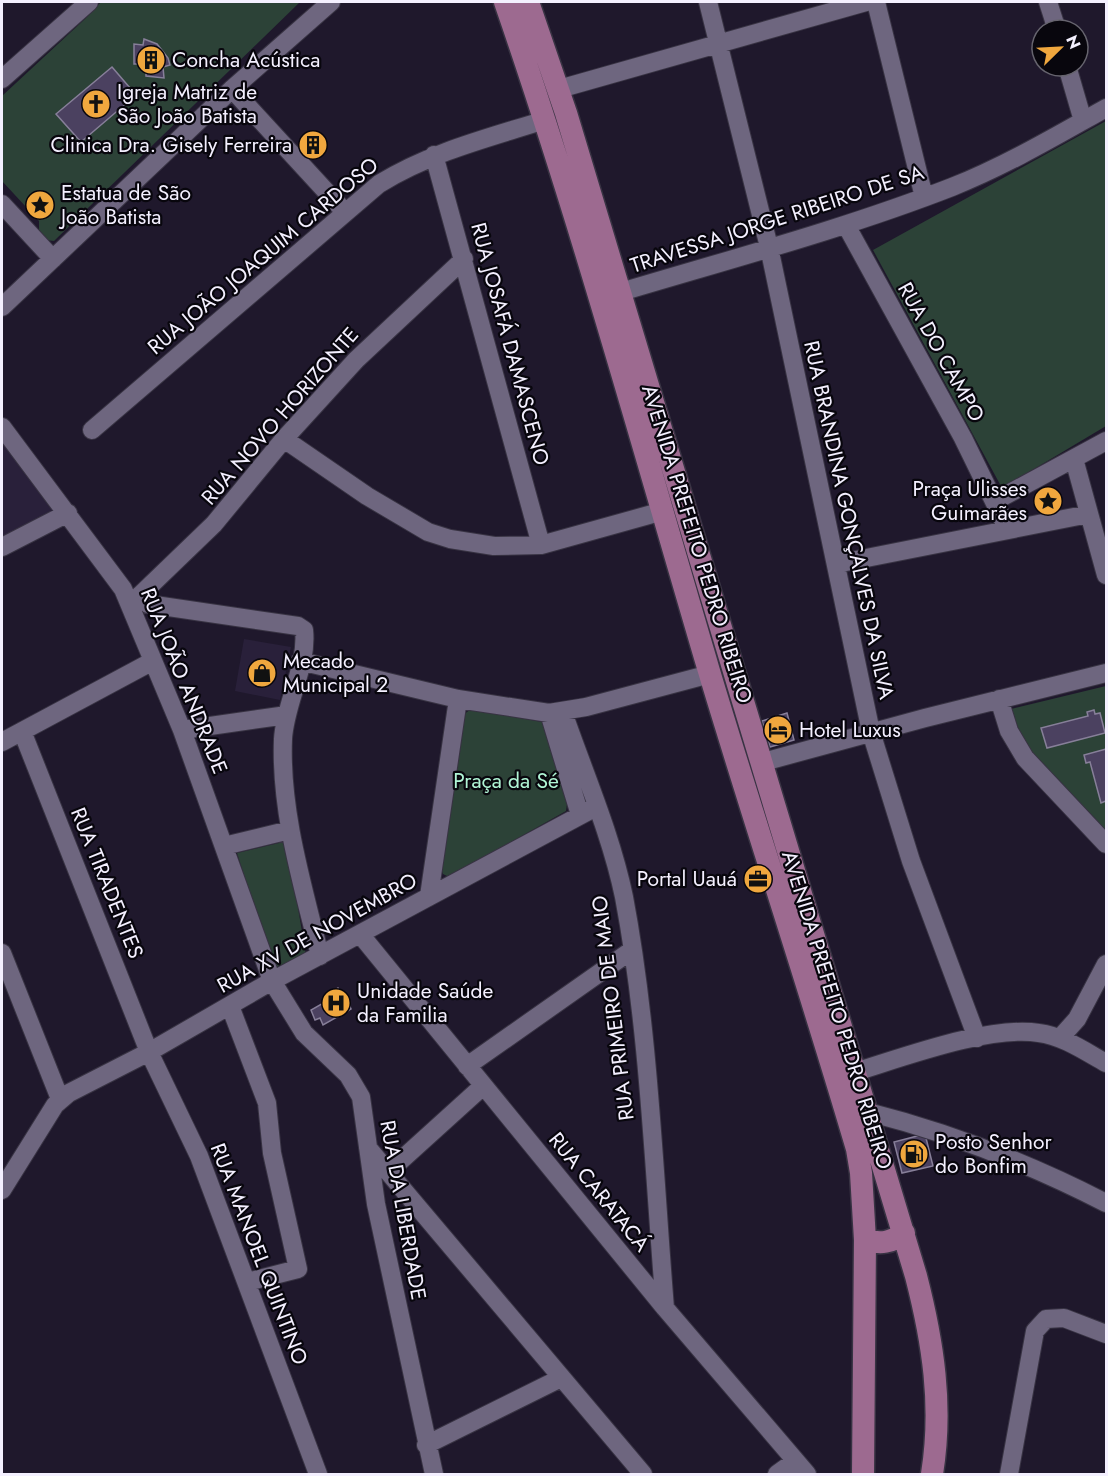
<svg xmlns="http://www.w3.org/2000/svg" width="1108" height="1476" font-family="Jost,sans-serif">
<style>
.built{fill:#29203a}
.green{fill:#2c4237}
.building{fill:#4b4160;stroke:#877f99;stroke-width:1.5}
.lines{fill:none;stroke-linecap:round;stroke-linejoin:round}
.minor-casing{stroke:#383343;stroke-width:20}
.major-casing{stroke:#383343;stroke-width:25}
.minor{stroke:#6e667f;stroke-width:18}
.major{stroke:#9d6a90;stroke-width:22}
.labels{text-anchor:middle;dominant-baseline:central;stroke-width:4.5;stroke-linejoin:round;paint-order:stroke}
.poi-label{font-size:21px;fill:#f4f0ff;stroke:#08060d;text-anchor:start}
.street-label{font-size:21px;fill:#f4f0ff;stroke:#08060d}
.park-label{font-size:21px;fill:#b0f5d5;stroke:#08060d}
</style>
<rect width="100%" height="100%" fill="#1f182c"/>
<path class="built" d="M2 435 60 509 2 542Z
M244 639 291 647 280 700 235 691Z"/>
<path class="green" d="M114 2H300L54 241 45 240 39 233V221L2 181V96L86 18 100 3Z
M1106 121V426L1002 488 873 250Z
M1106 686V834L1026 748 1011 709Z
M471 709 542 722 568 797 566 811 449 877 443 874 441 869 459 718Z
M287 841 306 956 273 968 237 853Z"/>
<path class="building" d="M144 39 157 44 168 58 170 65 163 67 164 78 146 76V71L140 64H134V44L143 45Z
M112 67 136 95 81 142 56 114Z
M319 135 326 141 305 156 299 150Z
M1094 710 1095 714 1100 713 1105 733 1047 748 1041 728 1088 716 1087 712Z
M787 713 794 740 770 747 762 721Z
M1106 749V801L1101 803 1090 762 1086 763 1084 755Z
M338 988 341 994 344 993 351 1009 323 1025 320 1018 315 1020 311 1010 334 997 331 992Z
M925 1134 933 1166 902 1173 894 1142Z"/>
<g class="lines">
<g class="minor-casing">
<path id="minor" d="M708 2 769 247 871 732 911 861 977 1038
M876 2 924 197
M1048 2 1057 30
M1067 66 1083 121
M2 79 89 2
M232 89 345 212
M559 89 866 2
M434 155 541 545
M2 204 53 259
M846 225 963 438 1008 530
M621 292C731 259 844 229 952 187 1005 166 1056 136 1106 108
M2 307 232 89 331 2
M2 427 123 589 182 730 272 981 304 1033 348 1075 361 1097 376 1204 434 1474
M92 430 379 184C431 152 488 138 545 120
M284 439 367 496 428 532 450 539 494 546 541 545 663 511
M1074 459 1106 575
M995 501 1106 441
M2 547 68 513
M836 564 1089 514
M140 595 148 604 298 626 304 630C308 666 285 703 283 739 280 812 303 886 320 956
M132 603 214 524 284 439 356 360 464 259
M300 661 458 699 549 713 586 707 710 674
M999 699 1009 731 1025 758 1106 844
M563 712C584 773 611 834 624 897 649 1029 654 1174 665 1308
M549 713 580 815
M182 730 287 715
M22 731 149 1052 199 1156 318 1474
M2 742 153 661
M763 762 925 718 1106 673
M224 846 290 830
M429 896 458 699
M360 934 665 1308 807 1474
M2 953 60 1099
M230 1006 267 1103 272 1153 298 1269 247 1282
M1060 1038 1077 1019 1106 964
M467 1066 632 950
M855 1072C904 1057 990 1025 1039 1033 1063 1036 1086 1052 1106 1063
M868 1112C951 1133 1030 1164 1106 1203
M368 1148 643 1474
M388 1172 483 1086
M2 1190 55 1105 69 1093 149 1052 272 981 596 807
M426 1445 561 1378
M777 1474 795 1461
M1009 1474 1035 1331 1046 1319 1064 1318 1106 1334"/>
</g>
<g class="major-casing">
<path id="major" d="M505 2C581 222 643 447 709 671 757 831 810 989 857 1149L861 1173 865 1240 863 1474
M528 2 566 113 916 1276C933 1342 943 1406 932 1474
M865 1240C881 1244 891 1243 904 1233"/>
</g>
<use href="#minor" class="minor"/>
<use href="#major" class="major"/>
</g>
<defs>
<g id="building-disc" transform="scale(1.5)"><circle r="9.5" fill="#f0a73e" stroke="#08060d"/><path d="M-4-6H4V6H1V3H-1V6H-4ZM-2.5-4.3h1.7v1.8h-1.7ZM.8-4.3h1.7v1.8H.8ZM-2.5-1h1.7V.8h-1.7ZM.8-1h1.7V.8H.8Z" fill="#111"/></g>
<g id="church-disc" transform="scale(1.5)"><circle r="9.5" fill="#f0a73e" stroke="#08060d"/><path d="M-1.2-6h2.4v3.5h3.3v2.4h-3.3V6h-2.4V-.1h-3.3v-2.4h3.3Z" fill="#111"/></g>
<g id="sight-disc" transform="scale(1.5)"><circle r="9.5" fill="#f0a73e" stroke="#08060d"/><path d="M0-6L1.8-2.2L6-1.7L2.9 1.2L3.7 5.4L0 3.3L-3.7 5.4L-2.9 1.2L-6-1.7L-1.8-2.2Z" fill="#111"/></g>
<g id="shop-disc" transform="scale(1.5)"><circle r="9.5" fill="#f0a73e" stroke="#08060d"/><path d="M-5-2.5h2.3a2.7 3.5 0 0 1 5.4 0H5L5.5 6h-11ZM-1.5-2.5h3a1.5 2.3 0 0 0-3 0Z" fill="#111"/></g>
<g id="hotel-disc" transform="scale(1.5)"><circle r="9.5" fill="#f0a73e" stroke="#08060d"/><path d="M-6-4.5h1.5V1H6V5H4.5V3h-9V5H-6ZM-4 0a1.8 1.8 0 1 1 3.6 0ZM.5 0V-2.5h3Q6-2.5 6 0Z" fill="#111"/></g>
<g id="office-disc" transform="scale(1.5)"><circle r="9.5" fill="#f0a73e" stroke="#08060d"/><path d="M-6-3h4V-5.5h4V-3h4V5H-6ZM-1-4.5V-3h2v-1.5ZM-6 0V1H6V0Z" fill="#111"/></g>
<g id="hospital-disc" transform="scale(1.5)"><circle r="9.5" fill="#f0a73e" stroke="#08060d"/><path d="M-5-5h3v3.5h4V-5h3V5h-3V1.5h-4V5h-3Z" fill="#111"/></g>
<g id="fuel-disc" transform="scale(1.5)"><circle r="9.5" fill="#f0a73e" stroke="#08060d"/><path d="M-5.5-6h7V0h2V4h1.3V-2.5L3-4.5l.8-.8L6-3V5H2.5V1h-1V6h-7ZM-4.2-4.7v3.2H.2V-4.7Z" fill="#111"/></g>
</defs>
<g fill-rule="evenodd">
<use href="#building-disc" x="151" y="60"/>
<use href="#church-disc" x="96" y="104"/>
<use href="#building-disc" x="313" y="145"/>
<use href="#sight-disc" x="40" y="205"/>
<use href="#sight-disc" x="1048" y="501"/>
<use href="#shop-disc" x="262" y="673"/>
<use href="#hotel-disc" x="778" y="730"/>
<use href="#office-disc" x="758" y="879"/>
<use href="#hospital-disc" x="336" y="1003"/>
<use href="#fuel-disc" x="914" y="1154"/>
</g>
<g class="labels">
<g class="poi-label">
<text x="172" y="60">Concha Acústica</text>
<text x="117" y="92">Igreja Matriz de<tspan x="117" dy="24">São João Batista</tspan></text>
<text x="292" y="145" text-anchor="end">Clinica Dra. Gisely Ferreira</text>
<text x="61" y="193">Estatua de São<tspan x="61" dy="24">João Batista</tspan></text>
<text x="1027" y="489" text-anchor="end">Praça Ulisses<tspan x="1027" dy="24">Guimarães</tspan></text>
<text x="283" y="661">Mecado<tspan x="283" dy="24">Municipal 2</tspan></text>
<text x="799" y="730">Hotel Luxus</text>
<text x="737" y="879" text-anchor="end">Portal Uauá</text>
<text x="357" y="991">Unidade Saúde<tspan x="357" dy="24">da Familia</tspan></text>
<text x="935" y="1142">Posto Senhor<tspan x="935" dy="24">do Bonfim</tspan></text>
</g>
<g class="street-label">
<text transform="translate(777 219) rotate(-18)">TRAVESSA JORGE RIBEIRO DE SA</text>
<text transform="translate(263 256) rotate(-40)">RUA JOÃO JOAQUIM CARDOSO</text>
<text transform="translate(510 344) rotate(75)">RUA JOSAFÁ DAMASCENO</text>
<text transform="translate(941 352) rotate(61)">RUA DO CAMPO</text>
<text transform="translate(280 416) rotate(-49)">RUA NOVO HORIZONTE</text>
<text transform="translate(849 520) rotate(78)">RUA BRANDINA GONÇALVES DA SILVA</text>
<text transform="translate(697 544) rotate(73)">AVENIDA PREFEITO PEDRO RIBEIRO</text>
<text transform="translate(184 681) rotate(68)">RUA JOÃO ANDRADE</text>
<text transform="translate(107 883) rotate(68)">RUA TIRADENTES</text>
<text transform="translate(317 933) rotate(-29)">RUA XV DE NOVEMBRO</text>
<text transform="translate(613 1008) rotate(-97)">RUA PRIMEIRO DE MAIO</text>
<text transform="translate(837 1010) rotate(73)">AVENIDA PREFEITO PEDRO RIBEIRO</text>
<text transform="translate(599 1192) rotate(51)">RUA CARATACÁ</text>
<text transform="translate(403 1210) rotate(80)">RUA DA LIBERDADE</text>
<text transform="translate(259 1254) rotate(69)">RUA MANOEL QUINTINO</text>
</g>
<g class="park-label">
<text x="506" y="781">Praça da Sé</text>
</g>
</g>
<rect width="1108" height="1476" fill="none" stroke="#f4f0ff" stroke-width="6"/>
<g transform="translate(1060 48) rotate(66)"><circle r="28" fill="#08060d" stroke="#66646e" stroke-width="1.5"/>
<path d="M0-4.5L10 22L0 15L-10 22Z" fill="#f0a73e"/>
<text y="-9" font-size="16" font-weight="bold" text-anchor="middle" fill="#f4f0ff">N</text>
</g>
</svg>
